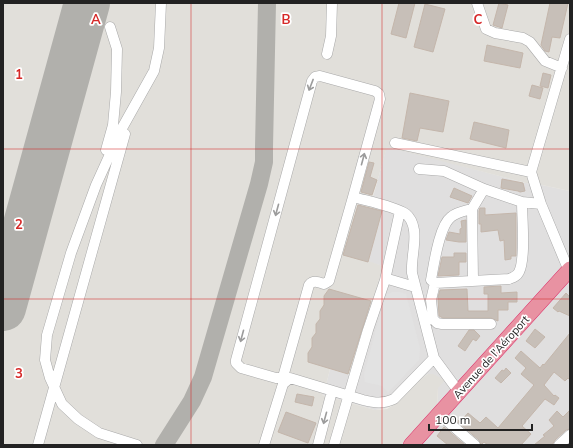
<svg xmlns="http://www.w3.org/2000/svg" width="573" height="448" font-family="Mulish,sans-serif">
<style>
.residential{fill:#e0dfdf}
.airport{fill:#e1dfda}
.parking{fill:#e2e2e2}
.lines{fill:none;stroke-linecap:round;stroke-linejoin:round}
.taxiway{stroke:#b1b0ac;stroke-width:18}
.runway{stroke:#b1b0ac;stroke-width:46}
.building{fill:#c7bfb8;stroke:#c4b6ab}
.minor-casing{stroke:#a9a9a9;stroke-width:11}
.highway-casing{stroke:#dc2a67;stroke-width:16}
.minor{stroke:#fff;stroke-width:10}
.highway{stroke:#e892a2;stroke-width:15}
.oneway{stroke:#9c9c9c}
.grid{fill:none;stroke:#d62828;stroke-width:1;stroke-opacity:0.55}
.labels{text-anchor:middle;dominant-baseline:central;stroke-width:3.5;stroke-linejoin:round;paint-order:stroke}
.street-label{font-size:11px;fill:#222;stroke:#fff}
.grid-label{font-size:13px;text-anchor:middle;font-weight:bold;fill:#d62828;stroke:#fff;stroke-width:3.5;stroke-linejoin:round;paint-order:stroke}
</style>
<rect width="100%" height="100%" fill="#f2efe9"/>
<path class="residential" d="M387 146 526 183 542 185 570 191V445H404L437 409 438 388 428 374 420 379 398 402 387 408 375 410 322 395 325 389 330 369 351 375 383 266 368 262 382 211 370 208Z"/>
<path class="airport" d="M3 3H570V81L569 87H570V191L542 185 526 183 387 147 370 207 382 211 368 261 383 266 352 375 330 369 325 389 322 395 375 410 387 409 398 402 420 379 428 374H433L445 380 438 388 437 409 404 445H3Z"/>
<path class="parking" d="M392 292H400L406 294 420 348 419 360 388 393 382 386 365 382 364 374 385 296Z"/>
<g class="lines">
<path class="taxiway" d="M164 445 192 401 203 377 259 184 264 162V147L267 3"/>
<path class="runway" d="M3 308 87 3"/>
</g>
<path class="building" d="M399 3H415L406 38 391 34Z
M499 3 508 5 502 28 493 25Z
M550 3H568L560 38 552 37 549 52 545 51 541 45Z
M425 4 445 9 433 52 414 47Z
M487 45 523 53 520 68 484 61Z
M543 73 551 75 548 88 540 86Z
M532 85 543 88 540 99 529 96Z
M410 93 449 101 443 132 420 128 417 141 402 138Z
M474 122 509 130 506 148 470 139Z
M369 162 374 163 370 177 377 180 372 195 361 192Z
M502 179 523 183 525 191 520 192 518 191 501 188Z
M454 188 472 196 468 203 450 197Z
M358 205 382 211 368 262 343 255Z
M480 208H485V215L516 213V256H511V259L505 260 504 240 500 241 498 230 481 232V224H479V211Z
M466 220V242H459L446 240 449 232 460 234V229L462 228 461 221Z
M454 253H466V262H459V275L438 276 442 257H454Z
M501 286V293L517 292V302H508V310H498V321L491 318H443L439 316 438 297 440 290 467 289 468 311H488V294H484V287Z
M329 289 371 301 348 374 308 362V353L312 347V338L316 333V324L320 319V311L324 305V296Z
M566 293 570 297V316L559 311 558 312 553 308Z
M535 329 545 337 535 348 526 341Z
M469 330H474L480 336 476 341 473 339 465 351 458 346Z
M570 333V380L568 378 565 381 554 372 544 385 554 396 555 395 559 398 554 405 545 399 522 426 531 434 521 445H488L484 442 481 445 479 440 453 418 454 417 460 422 468 413 480 423 486 417 498 428 534 385 521 374 526 368 515 358 521 351 540 368 543 364 544 365Z
M506 368 511 373 501 383 495 378 502 370 504 371Z
M297 394 314 397 312 406 295 402Z
M570 410V429L566 430 555 440 552 445H534L545 436 543 435 554 426 549 420 557 411 563 417Z
M286 412 316 423 308 443 278 432Z
M444 427 465 445H448L437 436Z"/>
<g class="lines">
<g class="minor-casing">
<path id="minor" d="M477 3 486 29 495 33 523 38 530 42 545 61 562 68
M327 54 331 36 332 3
M395 143 531 172
M106 150 113 125 116 92 117 49 110 27
M419 169 444 171 484 189 522 202 541 204
M353 197 380 99 379 94 375 91 320 76 315 77 312 81 236 360V363L241 368 276 378H280L283 377 309 285C313 280 318 282 324 284L329 281 353 197C367 201 394 206 406 214 411 218 413 224 414 230 416 244 411 259 412 273L434 358 459 392
M472 209C465 211 457 212 451 217 439 226 434 264 431 280L435 283 431 300 433 319 437 323 442 324H491
M569 271 541 204 531 172 570 39
M385 280 388 279 415 287
M473 280 472 209 484 189
M435 283 509 279C514 277 517 276 519 272 526 258 522 219 522 202
M440 415 475 445
M38 445 125 134
M137 445 99 433 78 419 62 404 50 378 45 360 47 335 71 253 96 185 121 130 154 71 159 48 161 3
M264 445 283 384 290 378 363 400C375 403 383 404 394 399L434 358
M318 445 332 391
M334 445 368 330 385 280 400 211
M559 445 570 435"/>
</g>
<g class="highway-casing">
<path id="highway" d="M411 445 570 269"/>
</g>
<use href="#minor" class="minor"/>
<use href="#highway" class="highway"/>
</g>
<defs><path id="oneway-shaft" d="M-6 0H5M1.5-3L5.5 0L1.5 3" fill="none" stroke-width="1.6" stroke-linecap="round" stroke-linejoin="round"/></defs>
<g class="oneway">
<use href="#oneway-shaft" transform="translate(311 85) rotate(111)"/>
<use href="#oneway-shaft" transform="translate(363 159) rotate(-75)"/>
<use href="#oneway-shaft" transform="translate(277 210) rotate(105)"/>
<use href="#oneway-shaft" transform="translate(242 336) rotate(105)"/>
<use href="#oneway-shaft" transform="translate(325 418) rotate(105)"/>
</g>
<path class="grid" d="M191 3V445M382 3V445M3 149H570M3 299H570"/>
<g class="labels">
<g class="street-label">
<text transform="translate(491 357) rotate(-48)">Avenue de l'Aéroport</text>
</g>
</g>
<g class="grid-label">
<text x="96" y="24">A</text>
<text x="286" y="24">B</text>
<text x="478" y="24">C</text>
<text x="19" y="79">1</text>
<text x="19" y="229">2</text>
<text x="19" y="378">3</text>
</g>
<rect width="573" height="448" fill="none" stroke="#222222" stroke-width="8"/>
<path d="M429 424v6h103v-6" fill="none" stroke="#222222" stroke-width="2"/>
<text x="435" y="424" font-size="12" fill="#222222" stroke="#ffffff" stroke-width="3" paint-order="stroke">100 m</text>
</svg>
